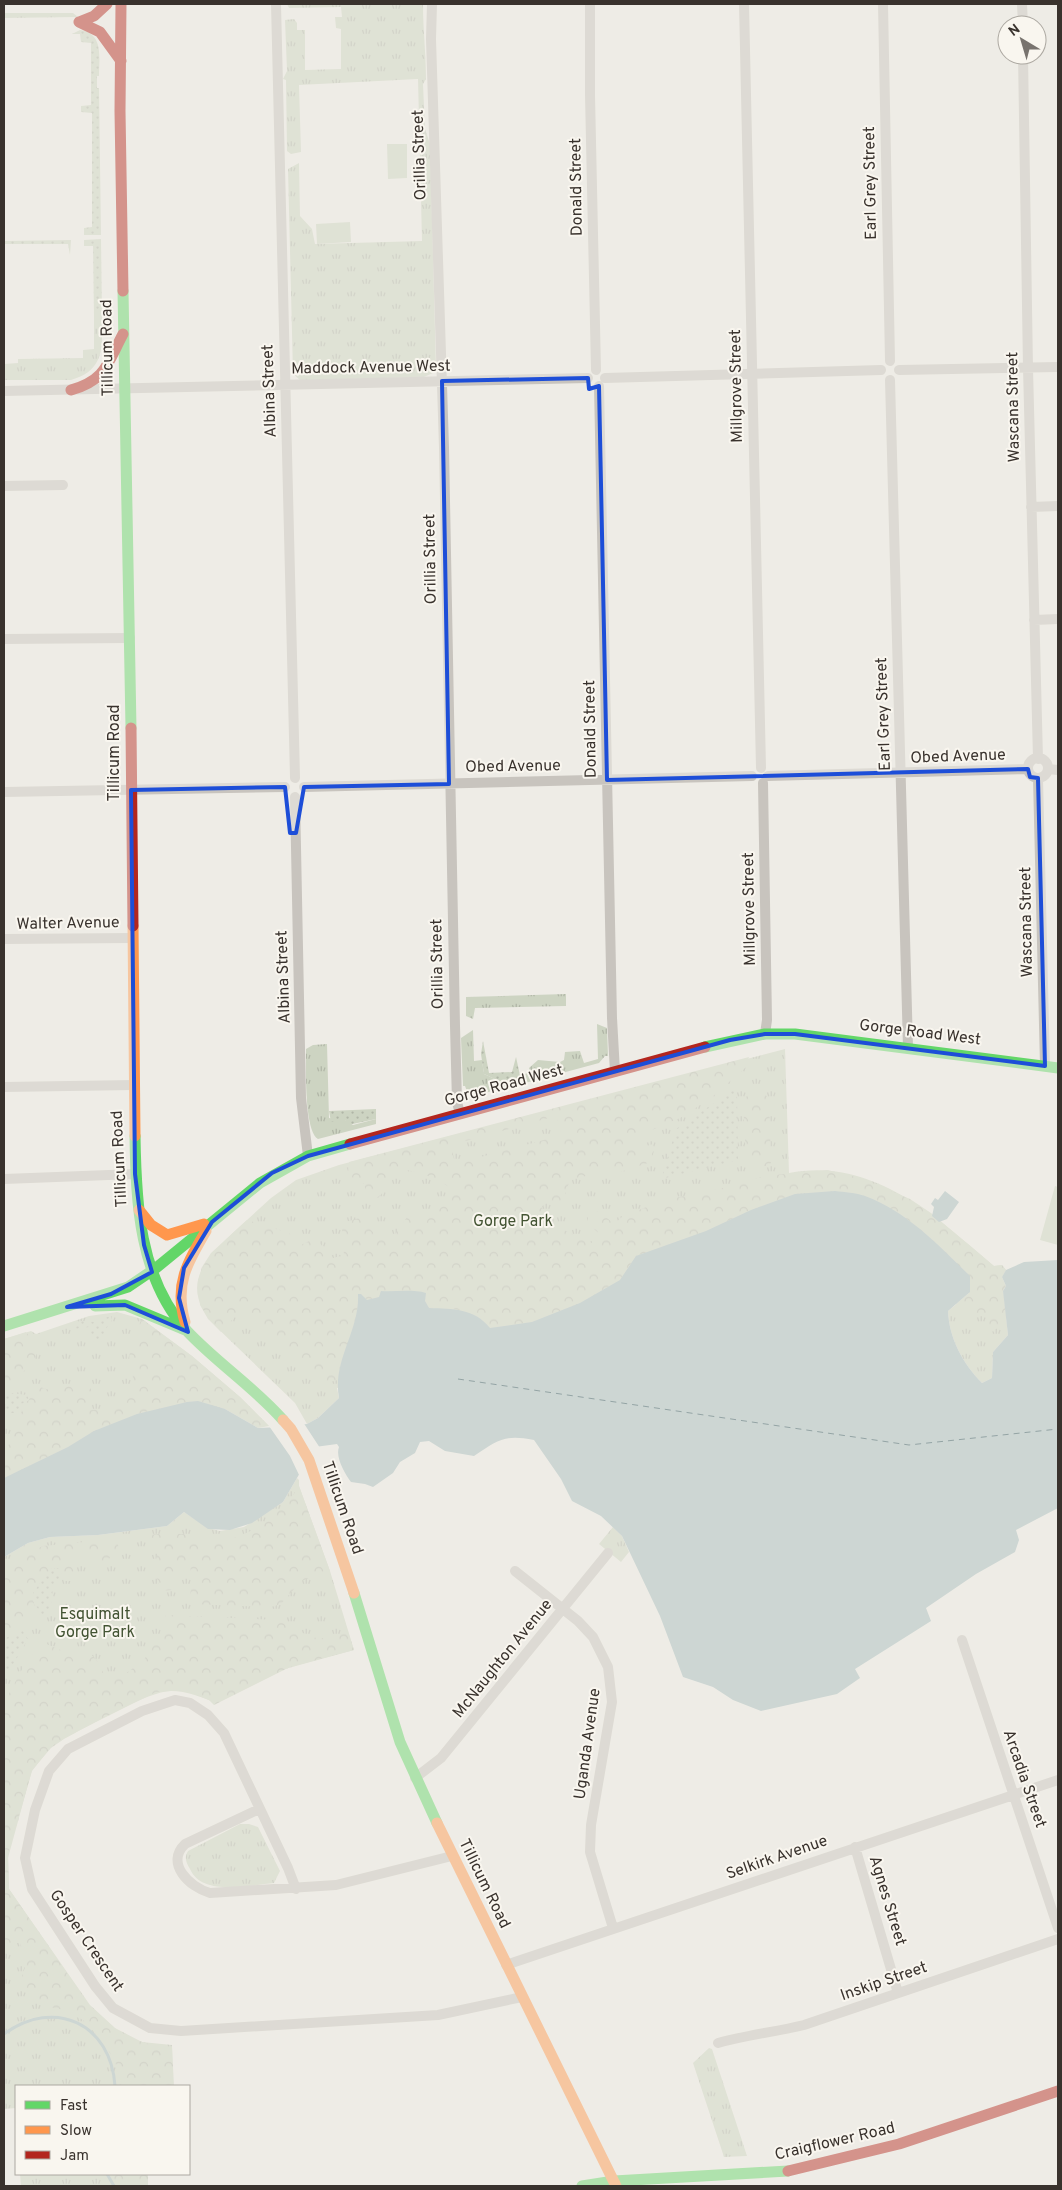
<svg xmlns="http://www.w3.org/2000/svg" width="1062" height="2190" font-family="Overpass,sans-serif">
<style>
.grass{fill:url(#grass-tufts)}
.forest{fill:url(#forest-crowns);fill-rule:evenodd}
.garden{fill:url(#garden-dots)}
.pitch{fill:#cdd4c2}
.water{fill:#a4babd}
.pier{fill:#eeece6}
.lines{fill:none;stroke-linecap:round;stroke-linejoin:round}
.stream{stroke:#a4babd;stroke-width:3}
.ferry{stroke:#264c56;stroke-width:1;stroke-dasharray:6 5;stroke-linecap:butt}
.street{stroke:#c8c4be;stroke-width:10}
.fast{stroke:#63d668;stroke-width:11}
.slow{stroke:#ff974d;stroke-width:11}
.jam{stroke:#b3261e;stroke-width:11}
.marked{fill:none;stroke:#1d4ed8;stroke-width:4;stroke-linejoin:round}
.labels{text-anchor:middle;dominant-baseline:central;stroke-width:4;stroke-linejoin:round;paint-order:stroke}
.street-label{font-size:16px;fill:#39322d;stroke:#f9f6ef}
.park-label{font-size:16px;fill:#435433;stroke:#f9f6ef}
</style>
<defs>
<pattern id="grass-tufts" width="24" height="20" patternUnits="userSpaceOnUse" patternTransform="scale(1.25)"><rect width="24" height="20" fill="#cdd4c2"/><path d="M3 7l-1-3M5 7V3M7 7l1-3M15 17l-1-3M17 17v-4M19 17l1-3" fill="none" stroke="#b1b6a7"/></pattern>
<pattern id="forest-crowns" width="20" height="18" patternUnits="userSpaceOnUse" patternTransform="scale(1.25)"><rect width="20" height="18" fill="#cdd4c2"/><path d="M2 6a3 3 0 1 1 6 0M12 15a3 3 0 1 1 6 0" fill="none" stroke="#b1b6a7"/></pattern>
<pattern id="garden-dots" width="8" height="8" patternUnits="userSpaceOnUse" patternTransform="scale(1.25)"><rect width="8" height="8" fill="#cdd4c2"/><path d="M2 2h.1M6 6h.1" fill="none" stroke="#b1b6a7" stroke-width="1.8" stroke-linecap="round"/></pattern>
</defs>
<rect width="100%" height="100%" fill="#eeece6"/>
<path class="grass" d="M287 4H423C423 30 426 54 426 79L423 84 425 129 430 144 436 368 435 372 424 377 300 380 293 374 288 169 299 163 300 216 312 229 315 244 422 241 418 79 299 85 301 152 291 154 287 151 286 80 283 79 287 71 285 20 294 19 297 23V30H305V70L341 69V29L336 28 335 17H342L341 7 289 8Z
M4 13H73L78 17 4 18Z
M94 316H102C102 346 106 370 71 380H4V364L18 363V359L83 358V350L94 349Z
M566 994V1006L475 1008 473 1019 466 1016V997Z
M597 1024 607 1028 608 1056H605L599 1063 525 1083V1074L530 1072 529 1068 538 1060 560 1062 564 1060 565 1052 580 1051 584 1063 598 1059Z
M473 1030 474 1061 482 1060 484 1074 497 1080H521V1084L472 1096 468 1094 465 1086H463L461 1038Z
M327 1044 329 1118 345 1120 353 1125 376 1119V1124L318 1139C304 1131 306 1067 306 1049L313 1045Z
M785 1049 789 1173C872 1157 935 1216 994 1266L1002 1265 1006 1270 1002 1277 1008 1335 993 1352 992 1378 982 1383C963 1364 949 1338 948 1311L970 1293 337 1388 339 1398 318 1418 307 1424 295 1403 208 1319 200 1305 198 1282 202 1267 211 1253 271 1198 296 1180 339 1165Z
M117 1312 142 1319 192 1356 240 1397 269 1426 225 1409 4 1478V1339L31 1331 36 1334 89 1316Z
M297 1478 299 1480V1486L330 1571 354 1650 285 1669 216 1703C201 1697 187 1691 171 1691 148 1691 87 1727 64 1739L51 1748 32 1770 8 1858 9 1889 90 2005 115 2028 142 2042 172 2045 173 2086H16V2108L4 2109V1557L28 1543 50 1537 98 1535 167 1526 184 1512 208 1528 220 1531 244 1527 283 1502Z
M613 1527 622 1536 629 1552 621 1562 599 1544Z
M240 1824H249L258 1827 280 1871 274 1883C250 1885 202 1897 190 1869 186 1862 184 1858 188 1851Z
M709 2048 712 2049 747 2156 724 2157 693 2063Z
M20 2174H148V2186H21Z"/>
<path class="forest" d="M749 1057 745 1068 711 1098 680 1118 647 1132 633 1146 640 1148 653 1144 654 1151 651 1162 617 1173 611 1163 602 1160 596 1174 571 1179 565 1192V1200L559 1204 546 1203 541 1207 566 1231 592 1243 601 1235 588 1224V1217L594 1211 600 1212 614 1224 623 1216 665 1200 727 1187 765 1176 827 1170 860 1178 910 1199 931 1213 994 1266 1002 1265 1006 1270 1002 1277 1006 1286 1003 1291 1006 1317 993 1332 987 1324 986 1313C972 1315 966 1315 956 1304L970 1292 949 1256 910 1221 865 1196 835 1191 795 1194 751 1210 706 1231 636 1256 620 1280 580 1303 532 1322 490 1328C474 1307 453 1309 429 1308L418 1291 405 1293 381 1291 379 1297 367 1300 361 1294 352 1331 341 1358 338 1380 317 1385 292 1351 282 1347 265 1331 255 1327 249 1311 241 1310 221 1332C171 1284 209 1255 247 1220L289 1233 301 1245 315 1238 333 1258 344 1255 342 1229 346 1222 359 1218 381 1240 392 1239 407 1217 431 1211 448 1198 449 1187C432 1175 417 1172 397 1168 389 1178 387 1189 378 1198L368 1197 364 1184 355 1180 348 1173 349 1162ZM556 1116 562 1135 455 1164 451 1145Z
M764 1093 769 1099 771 1163 767 1166 750 1167 746 1159 743 1100 748 1095Z
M142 1319 192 1356 240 1397 269 1426 258 1428 225 1409 198 1401 187 1402 137 1414 94 1431 68 1447 4 1478V1450L13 1440 15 1417 21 1413V1404L29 1400 33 1389 37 1386C41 1387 48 1390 52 1390 67 1390 86 1371 93 1394L88 1400V1410L115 1409 119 1404 120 1395 132 1384C137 1365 119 1361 139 1338L136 1330Z
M26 1332 38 1347C37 1361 26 1374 12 1375L10 1388 4 1393V1339Z
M299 1486 330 1571 301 1581 281 1604 271 1607 191 1604C189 1589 195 1572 187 1559L172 1590 160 1591 155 1568 157 1554 148 1535C162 1534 175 1533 190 1535 200 1536 209 1542 220 1541 248 1539 286 1510 299 1486Z
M115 1539 120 1549 103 1564H94L90 1558 89 1549 85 1547C72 1555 74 1560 77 1574L72 1581H65L60 1568 50 1569 33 1593 40 1611 39 1616 24 1624 22 1630 4 1639V1564L43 1546Z
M166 1615 279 1620C289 1623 294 1628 303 1633 317 1643 333 1636 348 1632L354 1650 290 1667 214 1705 209 1700 183 1690 156 1692 62 1739 51 1747 32 1771 8 1854 9 1889 89 2005 117 2030 133 2039 158 2047H172L174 2086H120L115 2060 96 2034 83 2020 65 2010 39 2005 19 1986 27 1961 20 1943H4V1703L27 1660 44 1643 77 1657 89 1653 96 1659 105 1676 113 1678 122 1676 143 1661 158 1639Z
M111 2174H148V2186H117Z"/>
<path class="garden" d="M80 30C104 33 99 58 99 76H97V88H99L101 235H84V228L92 227V113L81 112V106L91 105V43L81 42 80 34H72Z
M101 239 102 316H94L93 246H84V240Z
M71 240 70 255 68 244H4V241Z
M483 1041 489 1073 512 1072 516 1057 521 1080H497L484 1074 481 1054Z
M733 1090 737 1093 738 1160 665 1178 663 1173 676 1129Z
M376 1109V1119L348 1125 345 1120 331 1122 329 1111Z
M111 1316 112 1320 106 1329 104 1340 98 1343 94 1342 89 1327 74 1329 72 1325 82 1321 94 1322Z
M10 1388 11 1393 27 1395 29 1400 21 1404 22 1413H6L5 1392Z
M60 1568 62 1577 53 1589 50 1611 39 1616 40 1611 33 1603V1593L50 1569Z
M22 1630 28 1639 4 1680V1639Z"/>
<path class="pitch" d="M387 144H407V178L388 179Z
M350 222 351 242 317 244 316 224Z
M1055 1186 1058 1187V1245L1040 1240Z"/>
<path class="water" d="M835 1191C844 1192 856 1193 865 1196 908 1212 939 1246 970 1276V1292L948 1311C949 1338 963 1364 982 1383L992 1378 993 1352 1008 1335 1003 1291 1006 1286 1002 1277 1006 1270 1024 1262 1058 1260V1508L1016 1530 1019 1540 1015 1552 976 1574 926 1608 931 1621 855 1669 860 1678 837 1694 761 1711 733 1700 713 1687 683 1677 660 1616 622 1536 601 1516 572 1501 561 1479 534 1440C504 1434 498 1440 474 1456L445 1451 429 1441 420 1442 415 1453 400 1462 393 1473 373 1487 365 1484 351 1482C345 1474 335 1457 339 1447L337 1444 315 1447 283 1502 252 1523 230 1530 208 1529 184 1512 167 1526 98 1535 50 1537 28 1543 4 1557V1478L68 1447 94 1431 137 1414 187 1402 198 1401 225 1409 258 1428 281 1427 307 1424 318 1418 339 1398C332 1360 360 1331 358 1294H361L367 1300 379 1297 381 1291C395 1292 412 1289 426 1293L425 1301 429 1308C453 1309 474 1308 490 1328L532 1322 580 1303 620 1280 636 1256 706 1231 751 1210 795 1194Z
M945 1191 959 1202 947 1219 939 1222 932 1216 934 1207 931 1204 935 1198 938 1200Z"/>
<path class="pier" d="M303 1422 320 1448 316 1449 300 1477 290 1456 269 1426 272 1424Z"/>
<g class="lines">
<path class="stream" d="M4 2034C55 1997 111 2024 115 2086
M107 2174 114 2186"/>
<path class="ferry" d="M458 1379 909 1445 1058 1429"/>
<path class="street" d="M276 4 295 778
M432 4 431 39 444 448 455 1026 457 1102 460 1114
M590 4V95L596 370
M744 4 761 768
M883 4 890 361
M1022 4 1023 25
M1023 55 1028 368 1038 759
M899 370 1058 367
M605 378 881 370
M890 380 908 1048
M599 386 612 1018 615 1072
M4 391 588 378
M4 486 63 485
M1031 507 1058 506
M1034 620 1058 619
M4 639 130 638
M1028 768a10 10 0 1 1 20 0a10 10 0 1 1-20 0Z
M1048 769 1058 770
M768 776 1028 769
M1038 778 1045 1066
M763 783 767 1020 765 1034
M304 787 752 776
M4 792 285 787
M295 797 301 1098 308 1156
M4 939 133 938
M4 1087 134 1085
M4 1179 135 1174
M515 1571 578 1621 593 1637 608 1667 612 1702 591 1825 590 1852 613 1928
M962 1640 1058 1928
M415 1778 441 1758 608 1553
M259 1809 185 1844C165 1863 189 1887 210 1893L336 1885 452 1856
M855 1847 898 1993
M296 1889 288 1868 224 1733 208 1715 190 1703 175 1700 142 1711 68 1749 49 1771 35 1810 25 1858 32 1889 95 1986 113 2008 150 2028 181 2031 438 2015 522 1997
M506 1965 1058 1780
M718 2043C746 2035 775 2032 804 2025L1058 1939"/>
<path class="fast" d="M123 291 131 728
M705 1047 765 1034H795L1058 1068
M135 1136C136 1203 139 1278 187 1331 217 1363 254 1387 283 1420
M95 1306 125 1305 185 1330
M4 1326 128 1287 156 1268 260 1183 308 1156 350 1144
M354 1593 400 1742 437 1823
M582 2186 614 2181 788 2171"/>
<path class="slow" d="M133 926 135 1136
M139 1210 151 1225 167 1235 204 1224
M185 1322C174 1285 187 1263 206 1231
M283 1420 291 1429 309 1460 354 1593
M437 1823 616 2186"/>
<path class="jam" d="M121 4 120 111 123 291
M79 22 100 32 121 61
M79 22 94 16 107 4
M71 390C106 380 107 364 123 334
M131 728 133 926
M350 1144 705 1047
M788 2171 899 2144 1058 2091"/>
</g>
<path d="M0 0H1062V2190H0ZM588 378 589 389 599 386 607 780 1028 769 1030 777 1038 778 1045 1066 795 1034H765L730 1040 308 1156 272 1173 212 1222 184 1268 179 1298 188 1332 125 1305 67 1307 111 1294 152 1272 144 1245 135 1174 131 790 285 787 290 833H296L304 787 449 784 442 381Z" fill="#eeece6" fill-opacity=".55" fill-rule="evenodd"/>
<path class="marked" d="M588 378 589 389 599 386 607 780 1028 769 1030 777 1038 778 1045 1066 795 1034H765L730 1040 308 1156 272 1173 212 1222 184 1268 179 1298 188 1332 125 1305 67 1307 111 1294 152 1272 144 1245 135 1174 131 790 285 787 290 833H296L304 787 449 784 442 381Z"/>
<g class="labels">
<g class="street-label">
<text transform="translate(420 155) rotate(-92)">Orillia Street</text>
<text transform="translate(871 183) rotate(-91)">Earl Grey Street</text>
<text transform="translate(577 187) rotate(-91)">Donald Street</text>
<text transform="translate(108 348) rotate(-91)">Tillicum Road</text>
<text transform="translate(371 368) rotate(-1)">Maddock Avenue West</text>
<text transform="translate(737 386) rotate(-91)">Millgrove Street</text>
<text transform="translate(270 391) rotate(-92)">Albina Street</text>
<text transform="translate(1014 407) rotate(-91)">Wascana Street</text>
<text transform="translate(431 559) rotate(-91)">Orillia Street</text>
<text transform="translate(884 714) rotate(-92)">Earl Grey Street</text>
<text transform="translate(591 729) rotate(-91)">Donald Street</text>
<text transform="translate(115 753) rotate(-90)">Tillicum Road</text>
<text transform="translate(958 757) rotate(-2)">Obed Avenue</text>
<text transform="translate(513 767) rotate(-1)">Obed Avenue</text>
<text transform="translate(750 909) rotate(-91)">Millgrove Street</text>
<text transform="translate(1027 922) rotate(-91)">Wascana Street</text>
<text transform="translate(68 924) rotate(-1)">Walter Avenue</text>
<text transform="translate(438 964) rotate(-91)">Orillia Street</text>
<text transform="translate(284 977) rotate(-92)">Albina Street</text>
<text transform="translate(920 1033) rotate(7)">Gorge Road West</text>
<text transform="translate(504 1086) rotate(-15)">Gorge Road West</text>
<text transform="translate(120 1159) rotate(-93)">Tillicum Road</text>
<text transform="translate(342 1508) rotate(71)">Tillicum Road</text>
<text transform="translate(503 1659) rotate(-51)">McNaughton Avenue</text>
<text transform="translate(588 1744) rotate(-82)">Uganda Avenue</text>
<text transform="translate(1024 1779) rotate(71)">Arcadia Street</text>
<text transform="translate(777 1858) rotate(-19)">Selkirk Avenue</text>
<text transform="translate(484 1884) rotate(64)">Tillicum Road</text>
<text transform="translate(887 1901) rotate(73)">Agnes Street</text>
<text transform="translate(86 1941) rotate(56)">Gosper Crescent</text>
<text transform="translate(884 1982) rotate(-19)">Inskip Street</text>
<text transform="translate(835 2142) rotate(-13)">Craigflower Road</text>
</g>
<g class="park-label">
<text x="513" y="1222">Gorge Park</text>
<text x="95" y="1615">Esquimalt<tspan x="95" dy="18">Gorge Park</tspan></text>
</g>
</g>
<rect width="1062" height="2190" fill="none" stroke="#39322d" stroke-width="10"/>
<rect x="15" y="2085" width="175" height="90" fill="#f9f6ef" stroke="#aca8a1"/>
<rect x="25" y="2101" width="25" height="8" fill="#63d668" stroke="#aca8a1"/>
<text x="60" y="2110" font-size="15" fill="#39322d">Fast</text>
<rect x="25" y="2126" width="25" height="8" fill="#ff974d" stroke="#aca8a1"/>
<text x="60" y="2135" font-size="15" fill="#39322d">Slow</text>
<rect x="25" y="2151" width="25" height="8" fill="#b3261e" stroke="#aca8a1"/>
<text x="60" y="2160" font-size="15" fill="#39322d">Jam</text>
<g transform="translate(1022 40) rotate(322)"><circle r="24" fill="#f9f6ef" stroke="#aca8a1"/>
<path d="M0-4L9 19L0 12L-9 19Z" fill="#78736e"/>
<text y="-8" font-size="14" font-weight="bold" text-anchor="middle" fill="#39322d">N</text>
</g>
</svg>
